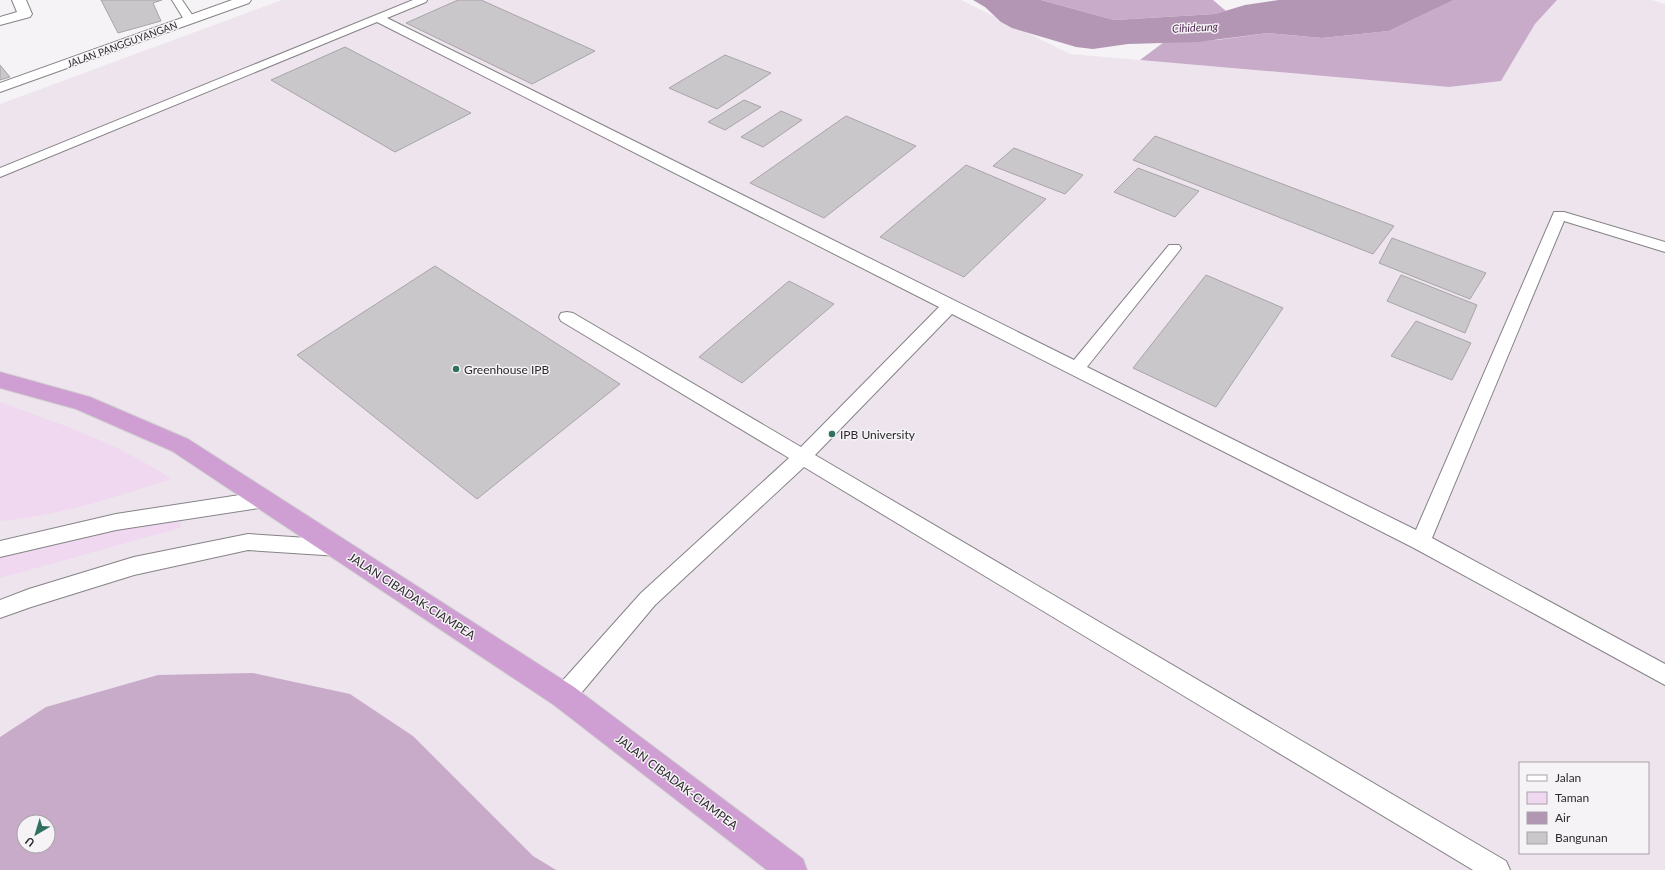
<svg xmlns="http://www.w3.org/2000/svg" width="1665" height="870" font-family="Lato,sans-serif">
<style>
.built{fill:#ede4ed;fill-rule:evenodd}
.green{fill:#efd8f0}
.forest{fill:#c8abc9;fill-rule:evenodd}
.water{fill:#b296b3}
.building{fill:#cac7cb;stroke:#a8a4a8}
.lines{fill:none;stroke-linecap:round;stroke-linejoin:round}
.service-casing{stroke:#868386;stroke-width:2}
.minor-casing{stroke:#868386;stroke-width:2}
.trunk-casing{stroke:#d1d0d1;stroke-width:2}
.service{fill:#fff;fill-rule:evenodd}
.minor{fill:#fff;fill-rule:evenodd}
.trunk{fill:#cf9ed2;fill-rule:evenodd}
.poi-dot{fill:#2f7060;stroke:#f6f3f7;stroke-width:1.5}
.labels{text-anchor:middle;dominant-baseline:central;stroke-width:3;stroke-linejoin:round;paint-order:stroke}
.far-street-label{font-size:10px;fill:#2c2a2c;stroke:#f6f3f7}
.far-water-label{font-size:11px;font-style:italic;fill:#502a52;stroke:#f6f3f7}
.poi-label{font-size:12px;fill:#2c2a2c;stroke:#f6f3f7;text-anchor:start}
.street-label{font-size:12px;fill:#2c2a2c;stroke:#f6f3f7}
</style>
<rect width="100%" height="100%" fill="#f6f3f7"/>
<path class="built" d="M282 0H961L1070 54 1449 87 1501 81 1535 24 1557 0H1652L1665 4V870H0V104ZM1520 763H1648V853H1520ZM24 822H48V846H24Z"/>
<path class="green" d="M0 402C59 424 119 443 171 479 115 497 59 516 0 521Z
M182 513 180 528 0 578V558Z"/>
<path class="forest" d="M1041 0H1213L1226 11 1215 14 1114 20Z
M1454 0H1557L1535 24 1501 81 1449 87 1140 60 1164 42 1217 40 1268 33 1322 38 1389 31Z
M253 673 350 694 413 736 533 856 556 870H0V737L46 707 158 675ZM24 822H48V846H24Z"/>
<path class="water" d="M973 0H1041L1114 20 1215 14 1245 5 1279 0H1454L1389 31 1322 38 1268 33 1198 42 1128 44 1093 49 1076 47 1012 28 1001 22 985 7Z"/>
<path class="building" d="M101 0H162L153 3 161 21 118 33Z
M458 0H481L595 51 532 84 406 23Z
M345 47 471 113 395 152 271 80Z
M725 55 771 73 717 109 669 88Z
M0 65 10 77 0 80Z
M744 100 761 107 725 130 708 122Z
M781 111 802 120 763 147 741 137Z
M846 116 916 146 824 218 750 183Z
M1155 136 1394 226 1373 254 1133 160Z
M1014 148 1083 175 1065 194 993 166Z
M966 165 1046 199 964 277 880 237Z
M1138 168 1199 191 1175 217 1114 192Z
M1392 238 1486 273 1470 299 1379 263Z
M435 266 620 384 477 499 297 355Z
M1206 275 1283 308 1216 407 1133 368Z
M1401 275 1477 305 1465 333 1387 301Z
M789 281 834 304 742 383 699 357Z
M1416 321 1471 343 1452 380 1391 356Z"/>
<g class="lines">
<g class="service-casing">
<path id="service" d="M172 0H182L195 19 193 21H185Z
M413 0H427L426 2 387 18 1074 360 1169 245H1179L1181 248 1179 251 1087 367 1416 530 1554 212H1564L1665 242V252L1564 221 1432 538 1665 664V685L1414 548 952 314 815 455 1506 861 1510 870H1473L804 467 655 605 572 704 564 707 556 704 553 696 556 688 641 593 789 458 561 321 559 317 561 313 567 312 573 313 801 447 939 307 377 22 0 177V168Z
M265 491 272 494 275 499 272 504 265 507 116 530 0 557V541L116 514Z
M248 534 339 540 346 542 349 548 346 554 339 556 248 550 134 575 31 607 0 618V600L29 589 134 557Z"/>
</g>
<g class="minor-casing">
<path id="minor" d="M12 0H26L32 14 30 17 0 25V17L17 12Z
M232 0H251L249 3 0 92V83Z"/>
</g>
<g class="trunk-casing">
<path id="trunk" d="M0 372 90 397 188 439 574 687 803 859 807 870H767L554 705 172 451 76 409 0 388Z"/>
</g>
<use href="#service" class="service"/>
<use href="#minor" class="minor"/>
<use href="#trunk" class="trunk"/>
</g>
<g class="poi-dot">
<circle cx="456" cy="369" r="4"/>
<circle cx="832" cy="434" r="4"/>
</g>
<g class="labels">
<g class="far-street-label">
<text transform="translate(122 44) rotate(-20)">JALAN PANGGUYANGAN</text>
</g>
<g class="far-water-label">
<text transform="translate(1195 27) rotate(-3)">Cihideung</text>
</g>
<g class="poi-label">
<text x="464" y="369">Greenhouse IPB</text>
<text x="840" y="434">IPB University</text>
</g>
<g class="street-label">
<text transform="translate(412 596) rotate(33)">JALAN CIBADAK-CIAMPEA</text>
<text transform="translate(677 782) rotate(37)">JALAN CIBADAK-CIAMPEA</text>
</g>
</g>
<rect x="1519" y="762" width="130" height="92" fill="#f6f3f7" stroke="#a5a3a6"/>
<rect x="1527" y="775" width="20" height="6" fill="#ffffff" stroke="#a5a3a6"/>
<text x="1555" y="782" font-size="12" fill="#2c2a2c">Jalan</text>
<rect x="1527" y="792" width="20" height="12" fill="#efd8f0" stroke="#a5a3a6"/>
<text x="1555" y="802" font-size="12" fill="#2c2a2c">Taman</text>
<rect x="1527" y="812" width="20" height="12" fill="#b296b3" stroke="#a5a3a6"/>
<text x="1555" y="822" font-size="12" fill="#2c2a2c">Air</text>
<rect x="1527" y="832" width="20" height="12" fill="#cac7cb" stroke="#a5a3a6"/>
<text x="1555" y="842" font-size="12" fill="#2c2a2c">Bangunan</text>
<g transform="translate(36 834) rotate(218)"><circle r="19" fill="#f6f3f7" stroke="#a5a3a6"/>
<path d="M0-3L7 15L0 10L-7 15Z" fill="#2f7060"/>
<text y="-6" font-size="11" font-weight="bold" text-anchor="middle" fill="#2c2a2c">U</text>
</g>
</svg>
